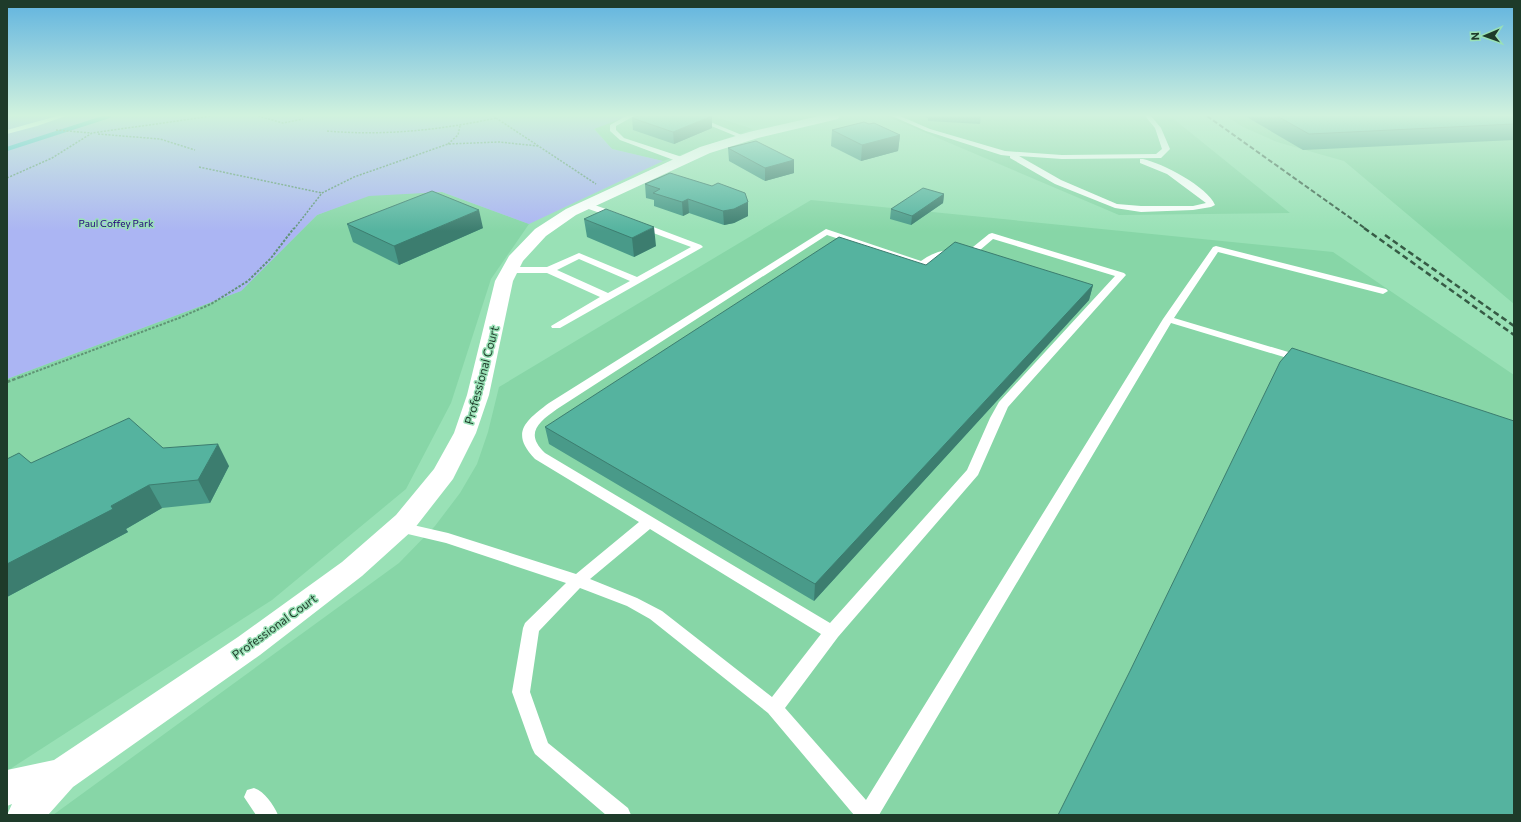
<svg xmlns="http://www.w3.org/2000/svg" width="1521" height="822" font-family="Commissioner,sans-serif">
<style>
.built{fill:#87d6a7}
.green{fill:#abb5f3}
.lines{fill:none;stroke-linecap:round;stroke-linejoin:round}
.stream{stroke:#37b4d1;stroke-width:4}
.path-far2{stroke:#609475;stroke-width:1.5;stroke-dasharray:2 1.5;stroke-linecap:butt}
.path-far1{stroke:#609475;stroke-width:2;stroke-dasharray:2.5 1.5;stroke-linecap:butt}
.path{stroke:#609475;stroke-width:2.5;stroke-dasharray:3.5 2;stroke-linecap:butt}
.service{fill:#fff;fill-rule:evenodd}
.minor{fill:#fff;fill-rule:evenodd}
.rail-far1{stroke:#365b45;stroke-width:2;stroke-dasharray:5 2.5;stroke-linecap:butt}
.rail{stroke:#365b45;stroke-width:2.5;stroke-dasharray:6 3.5;stroke-linecap:butt}
.wall{fill:#499a89}
.shaded-wall{fill:#3c7d6f}
.building{fill:#55b39f;stroke:#3c7d6f}
.labels{text-anchor:middle;dominant-baseline:central;stroke-width:3;stroke-linejoin:round;paint-order:stroke}
.far-park-label{font-size:10px;fill:#20027b;stroke:#99e1b6}
.street-label{font-size:12px;fill:#1e3b2a;stroke:#99e1b6}
</style>
<rect width="100%" height="100%" fill="#99e1b6"/>
<path class="built" d="M627 116H712L753 129 663 161 612 149 594 128Z
M886 116H1170L1290 213 1119 215Z
M1226 116H1514V304L1344 161 1277 142 1243 127Z
M442 192 529 224 491 279 451 403 406 489 272 600 7 771V379L241 291 317 215 369 195Z
M811 200 1333 252 1514 375V815H53L399 563 435 526 460 493 477 464 488 432 499 387Z"/>
<path class="green" d="M7 116H628L594 129 612 149 663 161 529 224 442 192 369 196 317 215 241 291 7 379Z"/>
<g class="lines">
<path class="stream" d="M7 149 109 116"/>
<path class="path-far2" d="M258 116 283 123 303 119
M493 116 596 184
M56 130 91 133
M327 131C385 136 440 130 496 118
M98 134 160 139 195 150
M448 144 458 135 460 126
M199 167 322 193
M7 178 52 158 92 133 212 116
M294 229 322 193 354 177 448 144 499 142 538 146"/>
<path class="path-far1" d="M21 377 179 318 211 304 248 281 271 258 294 228"/>
<path class="path" d="M7 382 23 376"/>
<path class="service" d="M57 116H66L37 126 7 134V130Z
M626 116H634L616 126V130L624 138 685 158V162H679L620 140 610 131V125Z
M687 116H696L749 138 747 139H743Z
M892 116H900L930 129 1005 151 1062 155 1156 154 1162 149 1155 128 1145 116H1151L1161 128 1170 149 1161 158 1062 159 1019 156 1061 180 1117 204 1141 206H1193L1206 203 1167 174 1140 163V159H1143C1162 163 1208 187 1215 205L1211 207 1193 210 1141 212 1115 208 1055 184 1010 158V156L1001 155 926 131Z
M583 203H589L620 214 621 216 617 219 614 218 583 207 582 205Z
M640 222 701 245 703 247 560 328H552L551 326 600 297 547 273H508L503 270 508 267H547L579 253 637 277 691 247 637 227 636 225ZM579 259 630 281 608 293 557 270Z
M826 229 921 261C936 250 950 248 968 251L989 234 992 233 1124 273 1126 275 1008 407 978 475 838 637 785 708 866 800 1163 319 1213 247 1216 246 1386 289 1388 291 1383 294 1218 252 1174 318 1305 357 1307 359 1305 361H1297L1171 323 879 815H854L768 713 650 619 627 606 580 588 539 631 530 692 548 743 628 808 631 815H606L535 754 532 748 512 692 523 628 525 623 566 583 446 543 395 531 393 527 395 523 400 522 448 533 576 574 639 522 535 459C510 433 525 421 549 403ZM827 235 922 267 945 255 973 256 993 239 1115 276 999 402 990 418 967 470 830 623 545 453C524 433 539 422 557 409ZM650 529 821 634 772 697 662 611 637 598 590 579Z
M254 788C265 792 273 804 278 815H256L244 797 247 790Z"/>
<path class="minor" d="M819 116H840L838 119 758 138 710 153 576 215 546 236 523 261 513 281 489 395 476 433 453 479 414 529 362 576 260 655 73 787 48 815H7L12 804 7 806V770L54 760 238 637 342 562 396 515 434 469 454 433 467 395 495 281 509 256 535 229 566 209 700 147 749 132Z"/>
<path class="rail-far1" d="M1207 116 1366 229"/>
<path class="rail" d="M1364 228 1514 335
M1385 235 1514 326"/>
</g>
<path class="wall" d="M922 116H981L980 124 928 121V118Z
M1245 116H1514V140L1303 150Z
M632 118 712 128 674 144 633 130Z
M869 124 900 135 898 151 861 161 831 146 832 130Z
M728 148 794 160V173L765 181 729 161Z
M645 184 748 202V216L734 223 724 225 689 213 683 216 654 206V200L646 198Z
M944 194 943 203 911 225 890 219 891 209Z
M584 219 656 246 634 257 587 237Z
M347 224 483 228 399 265 353 242Z
M926 265 1093 285 1089 300 814 601 549 444 545 427Z
M7 459 31 463 229 466 210 503 162 508 126 529 128 532 7 597Z"/>
<path class="shaded-wall" d="M712 116V128L674 144 673 132Z
M900 135 898 151 861 161 862 145Z
M794 160V173L765 181V168Z
M944 194 943 203 911 225 912 216Z
M688 199 689 213 683 216 682 202Z
M748 202V216L734 223 724 225 723 211Z
M479 210 483 228 399 265 394 246Z
M654 227 656 246 634 257 632 238Z
M1093 285 1089 300 814 601 815 584Z
M218 444 229 466 210 503 198 480Z
M149 485 162 508 126 529 128 532 7 597V564Z"/>
<path class="building" d="M638 116H712L673 132 632 118Z
M1277 116H1514V124L1309 134Z
M864 122 869 124 874 123 900 135 862 145 832 130Z
M756 141 794 160 765 168 728 148Z
M670 173 712 186 718 183 745 193 748 202 734 209 723 211 688 199 682 202 653 193 660 189 645 184Z
M923 188 944 194 912 216 891 209Z
M432 191 479 210 394 246 347 224Z
M606 209 654 227 632 238 584 219Z
M839 237 926 265 955 242 1093 285 815 584 545 427Z
M1292 348 1514 421V815H1058L1130 671 1280 362Z
M129 418 163 448 218 444 198 480 149 485 111 506 113 509 7 564V459L19 453 31 463Z"/>
<linearGradient id="sky" x2="0" y2="1"><stop stop-color="#61b4df"/><stop offset="0.5" stop-color="#d1f2de"/><stop offset="1" stop-color="#d1f2de" stop-opacity="0"/></linearGradient>
<rect width="1521" height="231" fill="url(#sky)"/>
<g class="labels">
<g class="far-park-label">
<text x="116" y="223">Paul Coffey Park</text>
</g>
<g class="street-label">
<text transform="translate(481 375) rotate(-75)">Professional Court</text>
<text transform="translate(274 626) rotate(-36)">Professional Court</text>
</g>
</g>
<rect width="1521" height="822" fill="none" stroke="#1e3b2a" stroke-width="16"/>
<g transform="translate(1485 36) rotate(268)" stroke="#99e1b6" stroke-width="3" paint-order="stroke">
<path d="M0-3L7 15L0 10L-7 15Z" fill="#1e3b2a"/>
<text y="-6" font-size="11" font-weight="bold" text-anchor="middle" fill="#1e3b2a">N</text>
</g>
</svg>
